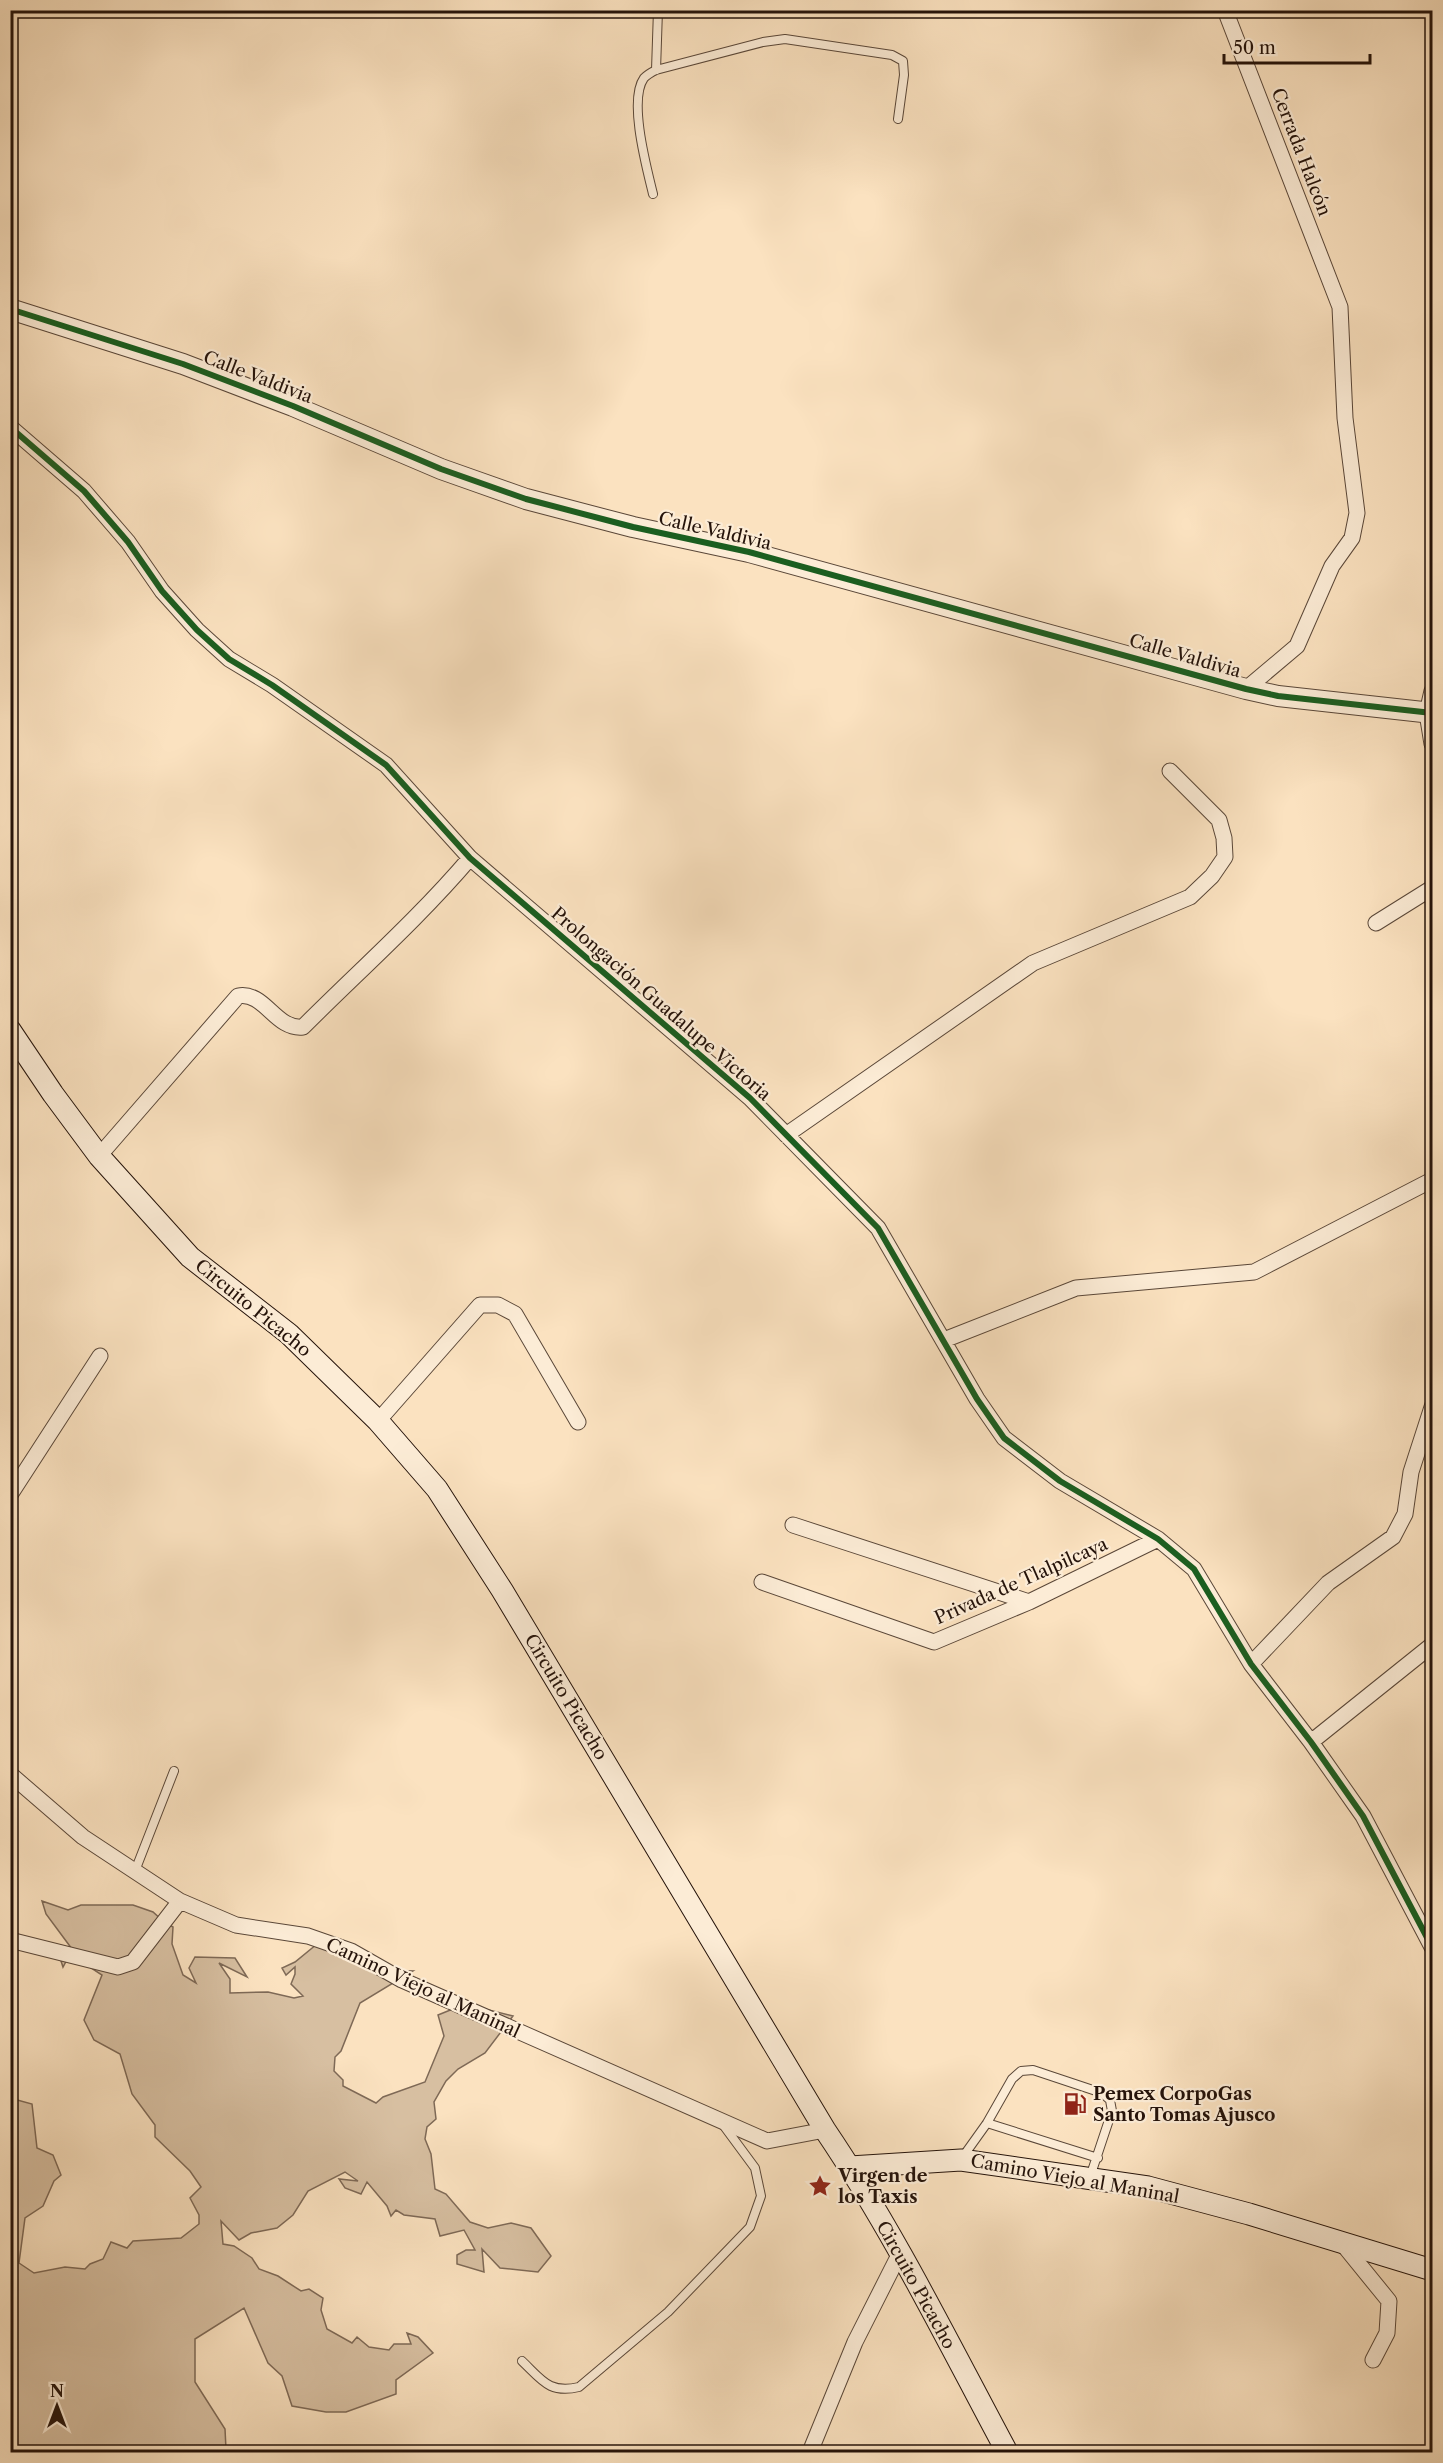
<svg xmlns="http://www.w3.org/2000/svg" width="1443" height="2463" font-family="'Libre Caslon Text',serif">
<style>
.green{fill:#d7bfa1;stroke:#7e6956;stroke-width:1.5}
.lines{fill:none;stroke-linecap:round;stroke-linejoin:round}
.service-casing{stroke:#5a4738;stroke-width:10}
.minor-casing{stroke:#5a4738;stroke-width:17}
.tertiary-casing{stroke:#5a4738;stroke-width:22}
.secondary-casing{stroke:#25130a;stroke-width:23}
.service{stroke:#fcecd6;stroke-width:8}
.minor{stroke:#fcecd6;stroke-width:15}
.tertiary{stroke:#fcecd6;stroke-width:20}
.secondary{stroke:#fcecd6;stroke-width:21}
.cycleway-casing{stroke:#fcecd6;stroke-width:10}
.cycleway{stroke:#1b5e20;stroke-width:6}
.labels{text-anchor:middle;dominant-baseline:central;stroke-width:4.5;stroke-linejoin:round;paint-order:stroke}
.street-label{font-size:18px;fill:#25130a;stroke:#fcecd6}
.poi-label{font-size:18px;font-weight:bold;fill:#25130a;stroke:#fcecd6;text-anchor:start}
</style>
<rect width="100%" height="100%" fill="#fbe2c0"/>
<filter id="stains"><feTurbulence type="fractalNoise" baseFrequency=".00333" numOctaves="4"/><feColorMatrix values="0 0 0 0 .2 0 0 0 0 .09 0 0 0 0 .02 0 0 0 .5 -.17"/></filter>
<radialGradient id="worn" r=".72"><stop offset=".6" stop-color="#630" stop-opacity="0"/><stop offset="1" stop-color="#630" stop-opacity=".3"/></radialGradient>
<path class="green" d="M42 1901 68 1910 81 1905H133L153 1912 164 1922 173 1927 172 1944 183 1975 196 1983 189 1968 195 1957 235 1958 247 1977 219 1963 230 1979V1993L268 1992 294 1998 303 1996 291 1984 295 1974V1967L286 1975 282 1968 295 1962 317 1944 387 1970 413 1971 360 2003 341 2051 335 2057 334 2071 343 2080V2086L376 2103 383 2097 425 2082 444 2036 438 2015 465 2004 513 2016 485 2053 458 2069 446 2081 434 2102 436 2119 427 2127 425 2139 431 2154 435 2189 446 2194 470 2222 488 2228 511 2223 531 2228 551 2256 538 2272 500 2268 482 2249 484 2272 457 2264V2255L466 2250H475L464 2230 440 2236 435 2219 404 2215 396 2210 391 2216 387 2206 367 2182 361 2194 345 2188 339 2179 358 2181 345 2172 308 2191 293 2215 277 2228 251 2233 239 2240 221 2221 223 2244 234 2246 252 2258 259 2269 278 2276 301 2291 309 2289 323 2298 321 2310 327 2329 352 2343 357 2337 369 2347 389 2350 394 2344H411L407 2333 418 2337 433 2353 396 2380V2394L346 2412H326L292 2406 282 2376 268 2363 244 2308 195 2339V2382L225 2429 226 2449 219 2452H11L10 2098 32 2104 37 2148 53 2155 61 2175 54 2181 43 2206 25 2218 19 2263 34 2273 65 2267 85 2269 90 2264 103 2259 111 2242 127 2248 133 2241 181 2238 199 2224V2215L190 2198 201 2187 190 2171 155 2137V2125L132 2094 120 2054 94 2040 84 2020 102 1975 70 1954 63 1967 59 1955 72 1949 46 1914Z"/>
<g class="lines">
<g class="service-casing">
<path id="service" d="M656 70 658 10
M653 194C647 169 628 100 644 78 647 75 652 72 656 70L763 42 785 39 892 55 903 61 904 75 898 119
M135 1871 174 1771
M987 2123 1098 2158
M962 2158 987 2123 1012 2079 1021 2071 1033 2070 1102 2093 1110 2100 1112 2111 1090 2177
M522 2361C542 2380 549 2394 579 2387L668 2312 750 2227 761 2196 755 2168 724 2126"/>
</g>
<g class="minor-casing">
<path id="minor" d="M1225 10 1340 307 1345 418 1357 513 1352 538 1332 566 1297 646 1246 689
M1429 10 1432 11
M10 427 84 491 128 542 162 591 197 630 229 659 272 685 386 765 470 858 750 1098 878 1228 977 1399 1004 1438 1060 1481 1158 1539 1194 1569 1251 1664 1311 1742 1363 1816 1432 1947
M1432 691 1427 713 1432 744
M1376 923 1432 888
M786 1135 1033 963 1190 897 1212 876 1225 857 1224 838 1219 820 1170 771
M99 1156 238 996C265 991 275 1030 303 1027 359 971 419 918 470 858
M944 1340 1076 1288 1254 1272 1432 1180
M378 1421 480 1305H498L515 1314 578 1422
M10 1495 100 1356
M793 1525 1029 1602
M762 1582 934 1642 1029 1602 1158 1539
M1251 1664 1328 1583 1393 1537 1405 1514 1411 1472 1432 1407
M1311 1742 1432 1645
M10 1774 83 1837 180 1901 236 1925 308 1936 351 1951 402 1980 767 2141 825 2130
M10 1940 118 1967 133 1962 180 1901
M1341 2242 1389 2301 1387 2333 1373 2360
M810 2452 855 2342 900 2253"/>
</g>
<g class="tertiary-casing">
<path id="tertiary" d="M10 309 183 364 293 406 441 469 526 499 633 527 749 552 1246 689 1278 696 1432 713"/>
</g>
<g class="secondary-casing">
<path id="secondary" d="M10 1030 53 1094 99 1156 190 1257 289 1334 378 1421 437 1489 502 1590 825 2130C894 2232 949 2344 1007 2452
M850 2167 961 2160 1148 2187 1249 2214 1432 2270"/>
</g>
<use href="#service" class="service"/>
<use href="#minor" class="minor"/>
<use href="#tertiary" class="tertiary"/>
<use href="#secondary" class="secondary"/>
<g class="cycleway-casing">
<path id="cycleway" d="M10 309 183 364 293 406 441 469 526 499 633 527 749 552 1246 689 1278 696 1432 713
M10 427 84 491 128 542 162 591 197 630 229 659 272 685 386 765 470 858 750 1098 878 1228 977 1399 1004 1438 1060 1481 1158 1539 1194 1569 1251 1664 1311 1742 1363 1816 1432 1947"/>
</g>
<use href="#cycleway" class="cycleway"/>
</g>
<defs>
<g id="fuel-bare" transform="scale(1.8)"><path d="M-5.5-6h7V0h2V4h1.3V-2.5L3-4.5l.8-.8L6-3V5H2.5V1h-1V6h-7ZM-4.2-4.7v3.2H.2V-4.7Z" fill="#8f2418" stroke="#fcecd6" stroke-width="2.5" paint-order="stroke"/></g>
<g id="sight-bare" transform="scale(1.8)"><path d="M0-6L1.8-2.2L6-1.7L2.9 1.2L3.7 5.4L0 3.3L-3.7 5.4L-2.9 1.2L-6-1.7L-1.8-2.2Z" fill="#8f2418" stroke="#fcecd6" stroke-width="2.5" paint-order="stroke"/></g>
</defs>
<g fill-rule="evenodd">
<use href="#fuel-bare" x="1075" y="2104"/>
<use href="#sight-bare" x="820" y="2186"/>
</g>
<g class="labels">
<g class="street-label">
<text transform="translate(1301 152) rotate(69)">Cerrada Halcón</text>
<text transform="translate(258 377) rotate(21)">Calle Valdivia</text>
<text transform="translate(715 531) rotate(13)">Calle Valdivia</text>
<text transform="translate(1185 656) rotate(16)">Calle Valdivia</text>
<text transform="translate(661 1004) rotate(41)">Prolongación Guadalupe Victoria</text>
<text transform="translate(253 1308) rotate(39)">Circuito Picacho</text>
<text transform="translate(1021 1581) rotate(-24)">Privada de Tlalpilcaya</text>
<text transform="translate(566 1697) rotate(59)">Circuito Picacho</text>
<text transform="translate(423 1988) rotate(25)">Camino Viejo al Maninal</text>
<text transform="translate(1075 2179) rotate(10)">Camino Viejo al Maninal</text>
<text transform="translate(916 2285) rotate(61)">Circuito Picacho</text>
</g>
<g class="poi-label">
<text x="1093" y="2094">Pemex CorpoGas<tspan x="1093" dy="21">Santo Tomas Ajusco</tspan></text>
<text x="838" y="2176">Virgen de<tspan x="838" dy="21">los Taxis</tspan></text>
</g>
</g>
<rect width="1443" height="2463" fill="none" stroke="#fbe2c0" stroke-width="36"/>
<rect x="12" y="12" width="1419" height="2439" fill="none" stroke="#25130a" stroke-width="3"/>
<rect x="18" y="18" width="1407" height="2427" fill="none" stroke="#25130a" stroke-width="1.5"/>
<g transform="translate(57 2406)" stroke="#fcecd6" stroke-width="4.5" paint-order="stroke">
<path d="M0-4.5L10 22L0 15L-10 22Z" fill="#25130a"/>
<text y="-9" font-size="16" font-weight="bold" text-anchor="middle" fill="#25130a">N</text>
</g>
<path d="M1224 54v9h146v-9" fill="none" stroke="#25130a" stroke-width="3"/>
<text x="1233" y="54" font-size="18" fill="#25130a" stroke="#fcecd6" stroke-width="4.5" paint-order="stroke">50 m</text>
<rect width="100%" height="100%" filter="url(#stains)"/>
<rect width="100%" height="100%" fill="url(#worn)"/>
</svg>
